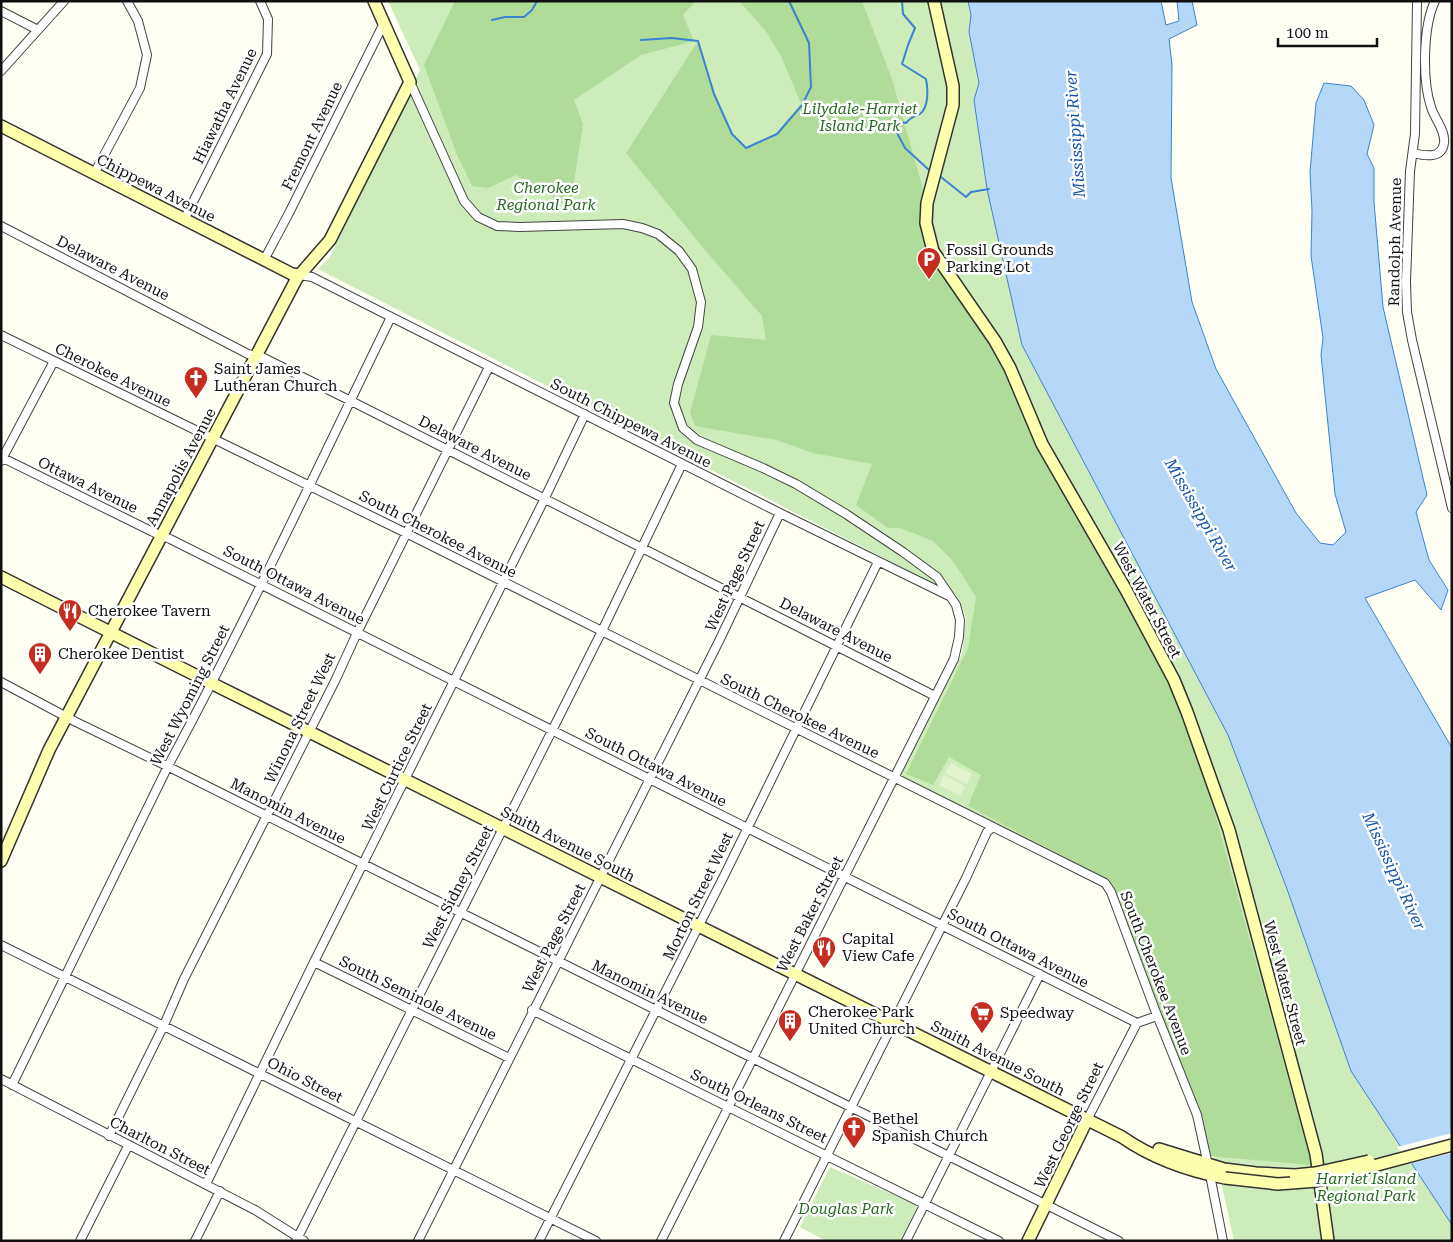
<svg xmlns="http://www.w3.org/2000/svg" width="1453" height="1242" font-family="'Roboto Serif',serif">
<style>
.green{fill:#ceecba}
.forest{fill:#afdd99}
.pitch{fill:#e1f2cc}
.water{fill:#b5d7f8;stroke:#3983d2}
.pier{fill:#fffef3}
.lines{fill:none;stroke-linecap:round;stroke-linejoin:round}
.stream{stroke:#3983d2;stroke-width:2}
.street-casing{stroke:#434343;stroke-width:10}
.secondary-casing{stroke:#323232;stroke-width:14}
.street{stroke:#fff;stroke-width:8}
.secondary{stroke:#feffae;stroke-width:11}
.secondary-bridge-casing{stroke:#323232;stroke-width:14;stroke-linecap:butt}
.secondary-bridge{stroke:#feffae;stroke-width:11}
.labels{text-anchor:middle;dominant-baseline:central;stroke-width:5;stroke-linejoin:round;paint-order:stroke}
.street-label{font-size:15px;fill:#101010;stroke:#fff}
.park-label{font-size:15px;font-style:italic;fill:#236b1c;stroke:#fff}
.poi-label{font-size:15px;fill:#101010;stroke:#fff;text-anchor:start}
.water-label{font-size:16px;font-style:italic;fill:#1355a8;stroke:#fff}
</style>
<rect width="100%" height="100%" fill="#fffef3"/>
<path class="green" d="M388 1H968L971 15 969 32 979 83 974 100 987 189 1022 345 1228 735 1287 889 1351 1071 1452 1225V1241H1234L1222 1186 1199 1103 1109 880 900 776 962 654 966 617 956 595 318 269 330 257 420 70Z
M830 1167 915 1204 916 1209 901 1241H826L800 1227Z"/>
<path class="forest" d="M455 1H696L683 15 694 41 641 55 574 100 583 124 570 208 516 175 488 188 472 186 457 155 424 65Z
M739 1H862L892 79 927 203 936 256 989 330 1187 712 1312 1165 1206 1156 1109 880 968 806 981 775 949 757 933 785 906 774 968 648 976 597 953 561 933 541 900 528H888L856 505 872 464 813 453 776 440 695 426 690 413 711 335 766 340 762 316 705 250 626 153 698 41 714 94 732 134 746 148 777 134 802 106 781 56 765 30Z"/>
<path class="pitch" d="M951 763 972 774 967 784 945 773Z
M944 775 965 786 960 796 939 785Z"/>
<path class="water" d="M968 1H1161L1166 25 1179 21 1177 1H1192L1197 25 1169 39 1172 65 1171 178 1192 302 1216 369 1296 513 1320 543 1333 545 1346 532 1335 494 1321 355 1323 338 1311 256 1312 211 1310 172 1316 103 1324 83 1351 86 1364 100 1374 125 1367 154 1374 168V202L1383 307 1427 495 1416 512 1429 560 1448 590 1441 610 1415 580 1365 598 1452 748V1225L1351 1071 1287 889 1228 735 1022 345 987 189 974 100 979 83 969 32 971 15Z"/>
<path class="pier" d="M1452 1133V1153L1409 1164 1397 1147Z"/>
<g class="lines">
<path class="stream" d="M902 1 903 14 915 28 908 45 902 64 926 79C928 89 929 107 920 114 913 118 913 115 906 123L895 121 893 125 905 148 929 170
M492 20 505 17H524L532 10 537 1
M641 40 672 38 698 41 714 94 732 134 746 148 777 134 802 105 811 87 809 43 789 1
M941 177 966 197 971 192 989 189"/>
<g class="street-casing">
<path id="street" d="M1417 1 1415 134 1410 171 1406 282 1407 312 1412 340 1452 508
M1 11 38 30
M1 71 64 1
M410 82 464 201 478 217 497 226 520 227 623 224 642 228 658 234 679 251 692 269 701 302 698 327 678 384 674 403 683 428 697 440 763 468 796 484 846 514 903 552 937 577 956 605 960 620 959 637 954 659 661 1241
M1413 153C1425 156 1442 159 1444 143 1446 131 1434 118 1431 107 1422 80 1423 26 1435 1
M94 174 140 88 147 55 138 21 127 1
M184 220 267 54 268 19 260 1
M1 226 248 354 264 358 351 401 935 696
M264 260 288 215 384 23
M299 275 312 277 780 513 949 596
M1 335 406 533 1105 883 1111 892 1155 1010 1197 1115 1208 1165
M1 457 153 532 170 539 1137 1023
M1 461 54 361
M1 682 76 722 175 770 1119 1241
M1 945 596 1241
M314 962 509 1058
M532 1010 999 1241
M1137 1023 1157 1016
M1 1079 255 1210 304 1241
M12 1085 168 766C247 619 318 467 391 317
M1087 1120 1137 1023
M109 1136 164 1025 184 979 335 681 357 633 489 367
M1210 1175 1223 1241
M206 1184 314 962 542 504 585 414
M80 1241 128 1146
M195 1241 220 1191
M296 1241 602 631 682 464
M418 1241 720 639 780 513
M539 1241 725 874 878 562
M784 1241 966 878 987 832 993 827
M906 1241 1040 974"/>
</g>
<g class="secondary-casing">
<path id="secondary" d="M934 1 953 86V105L927 203 926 223 933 251 995 341 1010 368 1042 444 1126 590 1174 680 1187 712 1229 830 1316 1154 1328 1241
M1 126 292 274 298 275
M1 577 211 683 1122 1137C1152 1158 1189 1171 1225 1178
M1 861 49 750 297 278 330 240 410 82 374 1
M1159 1149 1224 1169 1256 1173 1295 1175
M1028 1241 1087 1120"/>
</g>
<use href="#street" class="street"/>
<use href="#secondary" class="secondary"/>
<g class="secondary-bridge-casing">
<path id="secondary-bridge" d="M1295 1175 1315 1173 1369 1161
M1225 1178 1278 1184 1317 1181 1452 1145"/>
</g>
<use href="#secondary-bridge" class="secondary-bridge"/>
</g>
<defs>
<g id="parking-pin" transform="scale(1.25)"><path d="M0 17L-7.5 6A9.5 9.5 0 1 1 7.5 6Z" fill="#c62d21" stroke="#fff"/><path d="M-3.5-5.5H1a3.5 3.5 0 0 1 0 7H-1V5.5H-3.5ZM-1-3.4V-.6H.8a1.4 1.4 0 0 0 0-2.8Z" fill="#fff"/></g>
<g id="church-pin" transform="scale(1.25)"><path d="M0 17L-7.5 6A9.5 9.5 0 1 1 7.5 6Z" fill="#c62d21" stroke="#fff"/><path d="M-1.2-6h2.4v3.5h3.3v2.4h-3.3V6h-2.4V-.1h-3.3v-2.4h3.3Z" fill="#fff"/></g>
<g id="restaurant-pin" transform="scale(1.25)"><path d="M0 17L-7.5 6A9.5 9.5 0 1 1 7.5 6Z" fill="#c62d21" stroke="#fff"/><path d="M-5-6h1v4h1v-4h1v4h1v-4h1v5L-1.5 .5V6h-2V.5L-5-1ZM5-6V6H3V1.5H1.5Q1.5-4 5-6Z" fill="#fff"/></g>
<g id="building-pin" transform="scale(1.25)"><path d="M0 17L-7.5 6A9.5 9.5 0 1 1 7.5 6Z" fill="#c62d21" stroke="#fff"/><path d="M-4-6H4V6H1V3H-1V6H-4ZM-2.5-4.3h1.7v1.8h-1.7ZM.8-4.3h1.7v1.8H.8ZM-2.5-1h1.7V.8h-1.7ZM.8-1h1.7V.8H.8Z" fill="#fff"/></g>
<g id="supermarket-pin" transform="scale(1.25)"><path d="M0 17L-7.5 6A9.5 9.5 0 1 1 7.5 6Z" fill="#c62d21" stroke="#fff"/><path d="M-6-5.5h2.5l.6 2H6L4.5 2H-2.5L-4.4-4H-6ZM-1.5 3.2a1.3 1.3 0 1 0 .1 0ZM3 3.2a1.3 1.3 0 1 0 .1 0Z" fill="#fff"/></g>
</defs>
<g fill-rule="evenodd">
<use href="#parking-pin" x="929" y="259"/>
<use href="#church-pin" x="196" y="378"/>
<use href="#restaurant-pin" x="70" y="611"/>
<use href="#building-pin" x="40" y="654"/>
<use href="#restaurant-pin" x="824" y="948"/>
<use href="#supermarket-pin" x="982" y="1013"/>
<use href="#building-pin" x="790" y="1021"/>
<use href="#church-pin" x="854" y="1128"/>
</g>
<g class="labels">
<g class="street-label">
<text transform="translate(225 106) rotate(-64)">Hiawatha Avenue</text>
<text transform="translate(312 136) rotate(-64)">Fremont Avenue</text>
<text transform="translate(156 188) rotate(27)">Chippewa Avenue</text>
<text transform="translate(1395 242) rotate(-89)">Randolph Avenue</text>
<text transform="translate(113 268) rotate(27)">Delaware Avenue</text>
<text transform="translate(113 375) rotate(26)">Cherokee Avenue</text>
<text transform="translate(631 423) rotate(27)">South Chippewa Avenue</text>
<text transform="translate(475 448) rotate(27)">Delaware Avenue</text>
<text transform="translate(181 467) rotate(-62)">Annapolis Avenue</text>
<text transform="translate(88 485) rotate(26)">Ottawa Avenue</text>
<text transform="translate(438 534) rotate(27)">South Cherokee Avenue</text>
<text transform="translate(735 576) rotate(-65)">West Page Street</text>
<text transform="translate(294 585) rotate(27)">South Ottawa Avenue</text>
<text transform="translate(1147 600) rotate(62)">West Water Street</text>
<text transform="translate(836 630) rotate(27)">Delaware Avenue</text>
<text transform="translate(190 695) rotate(-63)">West Wyoming Street</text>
<text transform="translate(800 716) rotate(26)">South Cherokee Avenue</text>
<text transform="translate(300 718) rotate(-64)">Winona Street West</text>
<text transform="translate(397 767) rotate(-64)">West Curtice Street</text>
<text transform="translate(656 767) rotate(27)">South Ottawa Avenue</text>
<text transform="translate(288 811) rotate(27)">Manomin Avenue</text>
<text transform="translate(568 844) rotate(27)">Smith Avenue South</text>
<text transform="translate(458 887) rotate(-63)">West Sidney Street</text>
<text transform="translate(698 896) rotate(-64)">Morton Street West</text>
<text transform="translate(810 914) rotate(-63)">West Baker Street</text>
<text transform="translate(554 938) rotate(-63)">West Page Street</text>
<text transform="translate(1018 948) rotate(27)">South Ottawa Avenue</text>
<text transform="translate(1156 973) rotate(69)">South Cherokee Avenue</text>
<text transform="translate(1285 983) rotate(75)">West Water Street</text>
<text transform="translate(650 992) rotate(26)">Manomin Avenue</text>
<text transform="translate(418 998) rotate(26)">South Seminole Avenue</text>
<text transform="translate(998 1058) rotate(27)">Smith Avenue South</text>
<text transform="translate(305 1080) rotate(27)">Ohio Street</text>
<text transform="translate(759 1106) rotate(26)">South Orleans Street</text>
<text transform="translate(1069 1125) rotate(-64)">West George Street</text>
<text transform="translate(160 1146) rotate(27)">Charlton Street</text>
</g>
<g class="park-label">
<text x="860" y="109">Lilydale-Harriet<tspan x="860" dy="17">Island Park</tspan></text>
<text x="546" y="188">Cherokee<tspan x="546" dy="17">Regional Park</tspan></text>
<text x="1366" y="1179">Harriet Island<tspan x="1366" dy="17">Regional Park</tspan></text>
<text x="846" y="1209">Douglas Park</text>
</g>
<g class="poi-label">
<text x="946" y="250">Fossil Grounds<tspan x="946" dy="17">Parking Lot</tspan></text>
<text x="214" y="369">Saint James<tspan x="214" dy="17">Lutheran Church</tspan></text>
<text x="88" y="611">Cherokee Tavern</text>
<text x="58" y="654">Cherokee Dentist</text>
<text x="842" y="939">Capital<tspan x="842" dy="17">View Cafe</tspan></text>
<text x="808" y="1012">Cherokee Park<tspan x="808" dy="17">United Church</tspan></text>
<text x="1000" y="1013">Speedway</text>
<text x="872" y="1119">Bethel<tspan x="872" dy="17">Spanish Church</tspan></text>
</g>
<g class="water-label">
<text transform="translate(1075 134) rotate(-94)">Mississippi River</text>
<text transform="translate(1201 515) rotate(60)">Mississippi River</text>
<text transform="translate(1394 871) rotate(65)">Mississippi River</text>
</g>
</g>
<rect width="1453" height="1242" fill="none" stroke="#101010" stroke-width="5"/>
<path d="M1278 38v8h99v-8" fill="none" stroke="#101010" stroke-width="2.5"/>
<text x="1286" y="38" font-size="15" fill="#101010" stroke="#ffffff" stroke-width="4" paint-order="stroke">100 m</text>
</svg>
